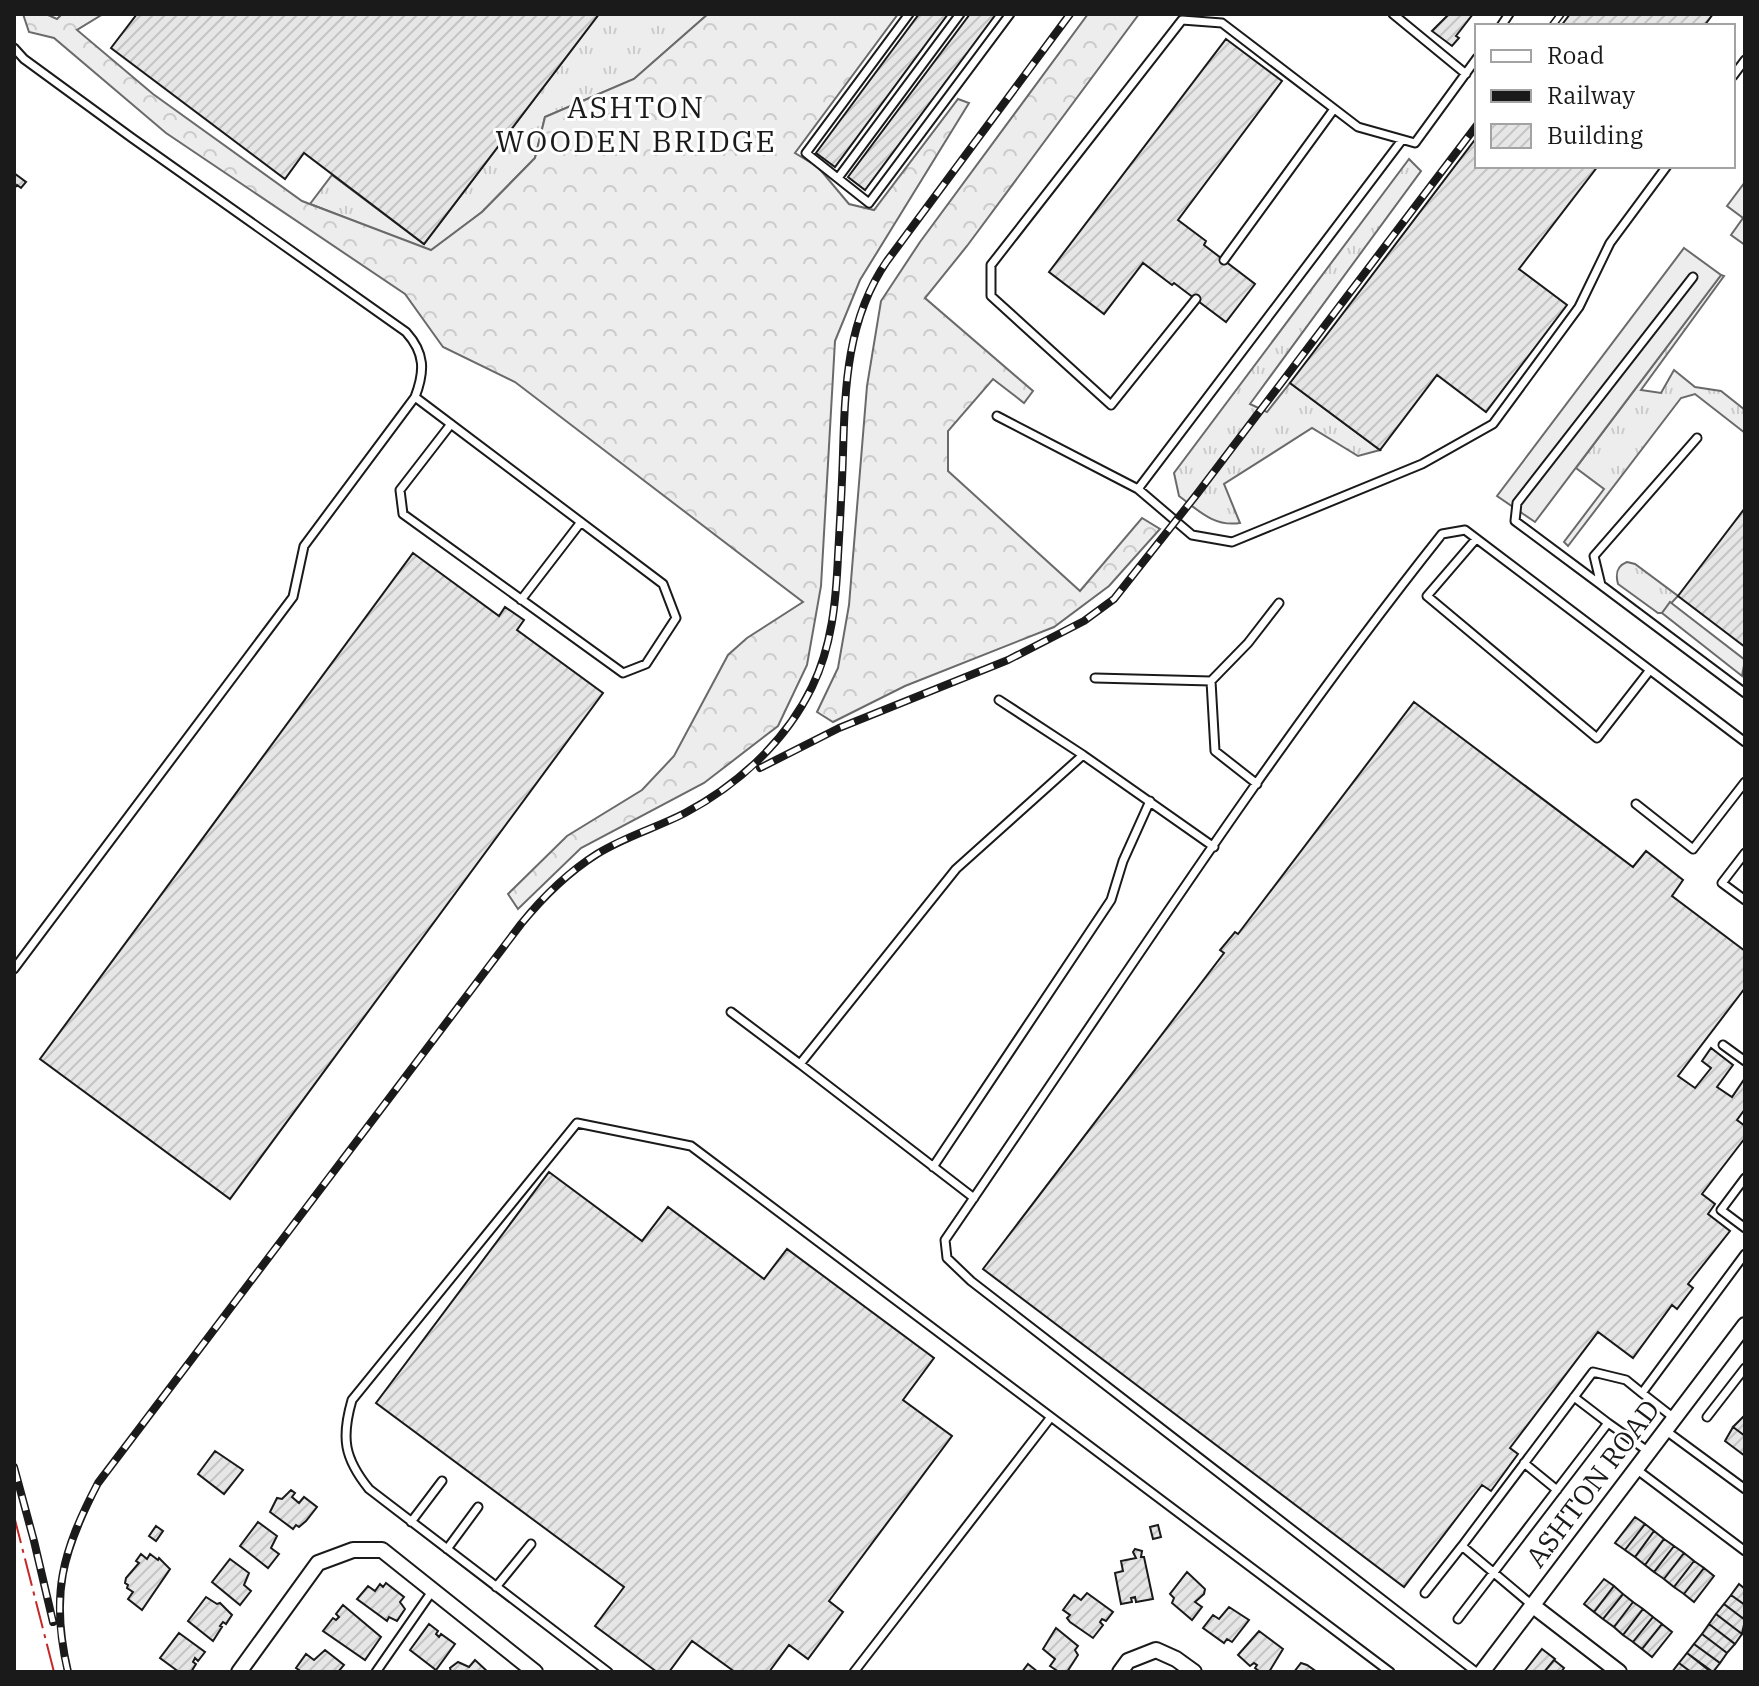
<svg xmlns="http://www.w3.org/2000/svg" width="1759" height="1686" font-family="'IBM Plex Serif',serif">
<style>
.grass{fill:url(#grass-tufts);stroke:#6a6a6a;stroke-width:2}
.forest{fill:url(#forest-crowns);stroke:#6a6a6a;stroke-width:2}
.built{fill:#ededed;stroke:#6a6a6a;stroke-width:2}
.building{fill:url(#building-hatch);stroke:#1a1a1a;stroke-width:2}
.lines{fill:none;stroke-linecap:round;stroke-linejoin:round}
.lane-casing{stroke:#1a1a1a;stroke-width:11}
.street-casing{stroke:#1a1a1a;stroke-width:18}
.lane{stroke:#fff;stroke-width:7}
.street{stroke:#fff;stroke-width:14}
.rail-casing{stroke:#1a1a1a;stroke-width:8}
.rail{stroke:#fff;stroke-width:5;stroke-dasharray:15;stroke-linecap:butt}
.power{stroke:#c62828;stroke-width:2;stroke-dasharray:28 6 4 6;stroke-linecap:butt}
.labels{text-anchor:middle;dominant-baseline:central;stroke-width:6;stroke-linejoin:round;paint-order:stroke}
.street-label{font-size:28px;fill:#1a1a1a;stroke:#fff}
.neighbourhood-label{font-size:30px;letter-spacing:2px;fill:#1a1a1a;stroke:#fff}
</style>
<defs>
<pattern id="grass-tufts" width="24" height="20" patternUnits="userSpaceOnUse" patternTransform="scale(2)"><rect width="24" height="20" fill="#ededed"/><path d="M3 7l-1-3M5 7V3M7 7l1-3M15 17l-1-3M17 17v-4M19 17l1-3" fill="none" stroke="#cbcbcb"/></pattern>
<pattern id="forest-crowns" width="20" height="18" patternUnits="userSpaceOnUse" patternTransform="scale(2)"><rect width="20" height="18" fill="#ededed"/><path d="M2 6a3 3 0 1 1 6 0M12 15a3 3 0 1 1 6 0" fill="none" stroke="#cbcbcb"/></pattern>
<pattern id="building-hatch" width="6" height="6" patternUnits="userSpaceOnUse" patternTransform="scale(2)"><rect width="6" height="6" fill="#e6e6e6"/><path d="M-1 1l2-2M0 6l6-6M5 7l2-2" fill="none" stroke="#c5c5c5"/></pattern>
</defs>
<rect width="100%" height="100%" fill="#fff"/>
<path class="grass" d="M599 14H708L634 79 545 117 535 158 482 212 431 251 310 204 332 175 424 244Z
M1409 159 1421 171 1250 404 1267 412 1290 383 1380 450 1358 456 1312 428 1224 484 1240 523C1214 527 1199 511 1179 496L1174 473Z
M1721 275 1724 276 1641 390 1661 393 1674 370 1695 387 1721 391 1745 410V433L1695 394 1681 398 1568 546 1564 542 1604 489 1576 468Z
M1627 562 1635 564 1678 596 1662 613H1658L1618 584C1615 573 1617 566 1627 562Z"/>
<path class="forest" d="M23 14H46L57 19 62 14H103L77 30 153 94 302 201 431 250 482 212 535 158 545 117 634 79 708 14H898L795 153 818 167 849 204 874 210 958 99 969 103 860 280 835 341 821 586 807 665 778 726 704 783 581 848 518 909 508 894 567 836 642 790 674 756 728 655 747 638 803 602 515 382 443 347 405 294 166 133 54 38 29 32Z
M1088 14H1139L967 246 925 298 1033 391 1024 403 993 379 948 431V471L1080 591 1142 518 1160 529 1109 586 1054 627 905 686 833 722 817 712 838 668 849 605 867 386 881 301 920 242Z"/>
<path class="built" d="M1745 182V245L1731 235 1743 218 1727 206Z
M1684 248 1721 275 1535 522 1497 496Z
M1670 602 1745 660 1742 676 1662 613Z"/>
<path class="building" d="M137 14H599L424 244 304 153 285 179 111 48Z
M919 14H948L835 167 816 153Z
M970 14H996L865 190 848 177Z
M1449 14H1473L1456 36 1459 38 1452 46 1432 31Z
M1570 14H1713L1704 26H1561Z
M1226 39 1282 81 1178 220 1206 241 1204 245 1255 284 1226 322 1174 283 1172 285 1143 263 1104 314 1049 272Z
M1477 137V166H1598L1519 269 1567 305 1486 412 1437 375 1380 450 1290 383Z
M14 173 26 182 21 188 17 185 14 189Z
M1745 508V647L1678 596Z
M413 553 499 616 505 607 524 620 517 630 603 693 230 1199 40 1059Z
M1414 702 1633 867 1646 851 1683 880 1672 896 1745 951V988L1678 1076 1695 1088 1711 1068 1702 1061 1711 1048 1733 1065 1717 1087 1732 1097 1745 1078V1109L1737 1120 1745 1126V1138L1702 1194 1715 1204 1708 1214 1730 1231 1688 1284 1693 1288 1677 1309 1672 1305 1633 1358 1598 1332 1510 1448 1518 1454 1491 1491 1482 1485 1404 1587 983 1269 1224 953 1220 950 1235 932 1238 934Z
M549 1172 642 1241 668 1207 764 1279 787 1249 934 1358 903 1400 952 1436 829 1601 843 1612 808 1659 789 1645 769 1672H735L692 1641 669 1672H657L595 1626 624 1587 376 1403Z
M1744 1416 1745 1417V1436L1733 1427Z
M1733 1427 1745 1436V1456L1725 1441Z
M215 1451 243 1470 224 1494 198 1474Z
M291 1490 295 1493 292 1497 299 1503 304 1497 317 1507 306 1521 299 1527 296 1525 293 1529 270 1512 277 1498 282 1499Z
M1635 1517 1645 1524 1625 1550 1615 1543Z
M258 1522 277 1536 271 1548 279 1554 268 1568 240 1546Z
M1645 1524 1654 1531 1635 1557 1625 1550Z
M1158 1525 1161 1537 1153 1539 1150 1527Z
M156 1526 163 1531 156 1541 149 1536Z
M1654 1531 1664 1539 1645 1565 1635 1557Z
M1664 1539 1674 1546 1654 1572 1645 1565Z
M1674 1546 1684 1553 1664 1579 1654 1572Z
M1135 1549 1142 1551 1141 1557H1144L1153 1599 1136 1602 1135 1597 1131 1598 1132 1602 1121 1604 1115 1573 1123 1571 1121 1561 1136 1558 1133 1552Z
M1684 1553 1694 1561 1674 1587 1664 1579Z
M141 1554 147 1559 150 1554 158 1560 159 1558 170 1569 142 1610 128 1599 133 1592 127 1588 128 1585 125 1583 126 1578 139 1563 136 1561Z
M230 1559 249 1573 244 1585 251 1591 240 1605 212 1582Z
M1694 1561 1704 1568 1684 1594 1674 1587Z
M1704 1568 1714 1576 1694 1602 1684 1594Z
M1187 1572 1205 1589 1204 1594 1195 1602 1202 1607 1192 1620 1172 1603 1174 1598 1170 1594Z
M1604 1579 1614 1586 1594 1612 1584 1604Z
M386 1583 404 1597 400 1602 405 1609 397 1621 389 1617 387 1621 357 1599 368 1586 375 1591 380 1584 383 1587Z
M1739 1584 1745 1589V1605L1731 1595Z
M1614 1586 1623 1594 1603 1619 1594 1612Z
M1087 1593 1113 1612 1106 1621 1102 1619 1100 1622 1103 1625 1093 1638 1070 1622 1067 1618 1070 1615 1063 1610 1074 1595 1081 1600Z
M1623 1594 1633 1602 1614 1627 1603 1619Z
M1731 1595 1745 1605V1620L1724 1604Z
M206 1597 217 1604 220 1603 232 1615 226 1624 223 1622 220 1626 222 1627 213 1641 188 1621Z
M1633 1602 1643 1609 1623 1635 1614 1627Z
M1724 1604 1745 1620 1742 1634 1716 1614Z
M343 1605 381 1637 365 1660 323 1631 333 1618 336 1620 339 1617 336 1614Z
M1229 1607 1249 1620 1232 1642 1227 1639 1224 1643 1203 1628 1213 1615 1219 1619Z
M1643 1609 1653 1617 1633 1642 1623 1635Z
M1716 1614 1742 1634 1735 1644 1709 1624Z
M1653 1617 1662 1624 1642 1649 1633 1642Z
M429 1624 438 1631 436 1634 439 1637 441 1634 455 1644 436 1670 410 1650Z
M1662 1624 1672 1632 1652 1657 1642 1649Z
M1709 1624 1735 1644 1727 1653 1702 1634Z
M1056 1628 1078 1646 1075 1650 1078 1655 1067 1672H1059L1050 1666 1055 1659 1043 1649Z
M1259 1631 1283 1649 1269 1672H1260L1255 1668 1257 1665 1254 1663 1250 1666 1238 1655Z
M179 1633 205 1652 198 1661 195 1658 193 1662 196 1664 191 1672H179L160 1658Z
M1702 1634 1727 1653 1720 1663 1694 1644Z
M1694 1644 1720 1663 1713 1672 1687 1653Z
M1542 1649 1555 1659 1544 1672H1524Z
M325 1650 344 1665 338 1672H302L296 1668 306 1654 314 1660Z
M1687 1653 1711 1672H1691L1679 1663Z
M475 1660 488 1672H451L450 1668 458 1662 469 1667Z
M1554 1660 1564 1668 1561 1672H1544Z
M1301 1663 1307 1665 1317 1672H1294Z
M1679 1663 1691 1672H1672Z
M1028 1664 1038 1672H1022Z"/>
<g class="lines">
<g class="lane-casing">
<path id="lane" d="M909 14 806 153 869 203 1010 14
M1393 14 1466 74
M1501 26 1509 14
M14 48 24 59 132 138 406 332C425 353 425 371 415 397L304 546 293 597 14 969
M1733 76 1745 60
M838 178 960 14
M1224 260 1334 109
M1196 299 1111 405 991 296V265L1182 20 1222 23 1358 127 1415 143 1477 58
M415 397 663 584 676 618 646 664 623 673 403 514 400 490 451 424
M997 416 1138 489 1192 535 1232 542 1422 464 1493 424 1579 307 1610 243 1667 166
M1697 438 1594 556 1601 585 1745 693
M1138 489 1402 140
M1476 539 1427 596 1597 738 1650 670
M1601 585 1515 521 1517 503 1693 277
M521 600 581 522
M1095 678 1211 681 1248 643 1279 603
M1211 681 1215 751 1257 784
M999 700 1083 755
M1636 804 1693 849 1745 782
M1745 853 1722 883 1745 900
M731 1012 800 1064 956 869 1083 755 1214 847
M1723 1045 1745 1061
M800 1064 974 1198
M933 1167 1111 900 1123 861 1150 801
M1745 1178 1721 1210 1745 1228
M1642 1393 1674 1418
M1574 1397 1608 1423
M1707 1417 1745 1368
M1665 1430 1745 1489
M1524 1463 1557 1490
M1636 1469 1745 1551
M411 1522 442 1481
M1462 1546 1593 1372 1626 1380 1642 1393 1745 1254
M447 1549 478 1507
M496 1587 531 1544
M1425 1593 1462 1546 1532 1605
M1458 1619 1608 1423 1649 1452
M376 1672 433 1590
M608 1672 369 1489C344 1458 341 1438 352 1400L577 1123 691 1146 1390 1672
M854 1672 1051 1417
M1476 1672 971 1281 947 1258 945 1240C1108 1003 1263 759 1442 534L1465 530 1745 742"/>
</g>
<g class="street-casing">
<path id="street" d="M1532 1605 1619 1672
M239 1672 318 1563 353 1550H382L535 1672
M1120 1672 1128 1661 1156 1650 1176 1659 1194 1672
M1482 1672 1745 1325"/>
</g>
<use href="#lane" class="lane"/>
<use href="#street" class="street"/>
<g class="rail-casing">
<path id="rail" d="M1552 26 1561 14
M760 768 839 728 1008 660 1084 621 1114 599 1197 494 1477 125
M14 1467 34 1541 53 1622
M68 1672C50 1595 62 1552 98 1483L521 924C543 897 567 873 597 854 624 837 656 828 685 813 738 785 786 741 812 687 832 646 836 601 838 556 840 522 842 488 843 453 845 386 847 319 887 261L1070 14"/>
</g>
<use href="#rail" class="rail"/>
<path class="power" d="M14 1516 54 1672"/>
</g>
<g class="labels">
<g class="street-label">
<text transform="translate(1592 1483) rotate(-53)">ASHTON ROAD</text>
</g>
<g class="neighbourhood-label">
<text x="636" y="106">ASHTON<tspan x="636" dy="34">WOODEN BRIDGE</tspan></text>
</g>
</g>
<rect width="1759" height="1686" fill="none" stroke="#1a1a1a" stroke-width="32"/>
<rect x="1475" y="24" width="260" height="144" fill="#ffffff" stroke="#a3a3a3" stroke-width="2"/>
<rect x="1491" y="50" width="40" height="12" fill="#ffffff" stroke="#a3a3a3" stroke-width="2"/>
<text x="1547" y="64" font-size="24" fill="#1a1a1a">Road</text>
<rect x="1491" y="90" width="40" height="12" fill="#1a1a1a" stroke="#a3a3a3" stroke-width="2"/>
<text x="1547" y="104" font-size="24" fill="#1a1a1a">Railway</text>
<rect x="1491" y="124" width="40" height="24" fill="url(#building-hatch)" stroke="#a3a3a3" stroke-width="2"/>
<text x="1547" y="144" font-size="24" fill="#1a1a1a">Building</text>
</svg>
